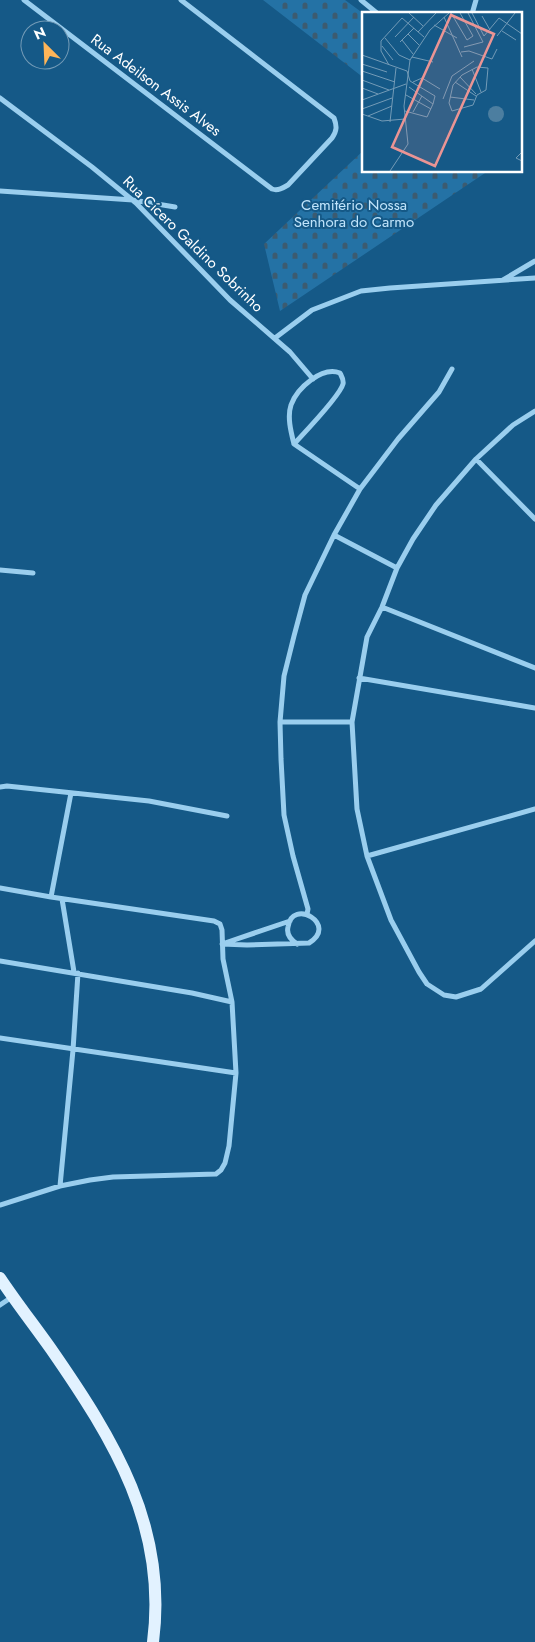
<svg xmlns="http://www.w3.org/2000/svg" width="535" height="1642" font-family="Jost,sans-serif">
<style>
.cemetery{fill:url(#cemetery-stones)}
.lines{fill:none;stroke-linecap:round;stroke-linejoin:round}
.minor{stroke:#9aceee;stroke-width:5}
.primary{stroke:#e2f2ff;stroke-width:12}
.labels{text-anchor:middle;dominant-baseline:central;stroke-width:4;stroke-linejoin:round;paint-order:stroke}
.street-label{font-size:15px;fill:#fff;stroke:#155987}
.park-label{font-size:15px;fill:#c0e4fb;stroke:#155987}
.inset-road{fill:none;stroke:#739bb7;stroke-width:1}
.view{fill:#ea9494;fill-opacity:0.15;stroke:#ea9494;stroke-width:2.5}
.inset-edge{fill:none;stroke:#fff;stroke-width:2.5}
</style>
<defs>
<pattern id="cemetery-stones" width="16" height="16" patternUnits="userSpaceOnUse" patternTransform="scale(1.25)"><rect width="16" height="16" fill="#2472a5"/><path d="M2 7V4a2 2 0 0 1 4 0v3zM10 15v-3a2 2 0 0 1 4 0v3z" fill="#3c5b70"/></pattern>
</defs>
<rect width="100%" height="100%" fill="#155987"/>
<path class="cemetery" d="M263 0H345L364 14V78Z
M364 150V171H488L280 311 264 244Z"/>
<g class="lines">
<path class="minor" d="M24 0 272 189C278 191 283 188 288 185L332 138C337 131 337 126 334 118L181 0
M361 0 378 14
M472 14 476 0
M0 98 92 167 136 203 230 300 290 352 313 379
M0 191 133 200 175 207
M503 280 535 261
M275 338 312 310 361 291 390 288 535 278
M535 411 513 425 476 459 436 505 413 539 397 568 382 607 367 637 352 722 357 809 367 856 391 920 419 972 427 984 444 995 456 997 481 989 535 941
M294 444C304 433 340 396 343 384 344 380 342 377 340 373 322 366 297 388 291 405 287 417 291 432 294 444L360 489
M476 459 535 519
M334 535 397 568
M0 570 33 573
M382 607 535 668
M359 678 535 708
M280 722H352
M0 787 7 786 149 801 227 816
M367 856 535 809
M0 888 51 897 214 921 220 924 222 930 223 959 232 1002
M51 897 71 793
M62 899 74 972
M307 914 308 909 293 856 284 815 281 759 280 722 284 676 294 636 305 595 334 535 360 489 398 439 439 392 452 369
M225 943 290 921
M222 944 247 945 309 943C339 925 292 897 288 927 286 935 291 940 297 944
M0 961 192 993 232 1002 236 1073 229 1146 225 1163 221 1170 216 1174 113 1177 90 1180 60 1186 0 1205
M0 1038 236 1073
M60 1186 73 1050 78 973
M0 1305 12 1297"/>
<path class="primary" d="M0 1278C16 1302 34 1325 51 1349 114 1440 168 1527 153 1642"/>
</g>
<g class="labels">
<g class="street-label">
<text transform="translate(156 85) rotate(37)">Rua Adeilson Assis Alves</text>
<text transform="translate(193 244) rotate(44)">Rua Cícero Galdino Sobrinho</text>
</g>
<g class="park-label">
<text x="354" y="205">Cemitério Nossa<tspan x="354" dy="17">Senhora do Carmo</tspan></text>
</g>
</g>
<g transform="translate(362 12)">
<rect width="160" height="160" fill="#155987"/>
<path d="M126 102a8 8 0 1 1 16 0a8 8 0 1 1-16 0Z" fill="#4c7ea0"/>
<path class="inset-road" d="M47 1 61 14M89 1 105 28 111 24 98 1M110 1 122 24 137 6M120 4 128 18M82 5 100 45M137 6 160 22M72 13 95 26M140 19 154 28M56 20 74 1M46 22 57 33M135 24 153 1M33 25 52 5M23 26 37 43 48 48M40 28 51 42M38 30 52 16M20 34 31 48M102 35 121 30 106 1M99 40 107 39 130 47 135 37M0 43 45 59 48 69 73 84 71 92M50 45 71 50M0 52 25 60M27 53 19 39V29L40 6 62 25M115 55 126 56 124 78 115 83 111 93 90 99 87 91 91 73 100 63ZM110 57 119 80M0 59 33 70M98 65 114 82M0 68 27 78M51 70 60 66 78 77M93 70 114 84M0 76 16 82M44 83 69 97M88 85 112 88M81 87 90 64 112 49M0 88 44 72M0 97 30 86M43 99 65 105 71 92 47 75M51 100 60 84M0 102 20 109 43 107M6 104 30 94M28 110 34 56M160 140 154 146 160 149M28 159 46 132 42 94 48 48 68 18 87 1"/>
<path class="view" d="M89 3 132 22 73 154 30 135Z"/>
<rect width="160" height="160" class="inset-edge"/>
</g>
<g transform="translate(45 45) rotate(336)"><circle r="24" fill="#155987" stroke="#739bb7"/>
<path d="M0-4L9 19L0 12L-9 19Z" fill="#ffb558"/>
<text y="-8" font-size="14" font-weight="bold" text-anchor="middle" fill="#ffffff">N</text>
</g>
</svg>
